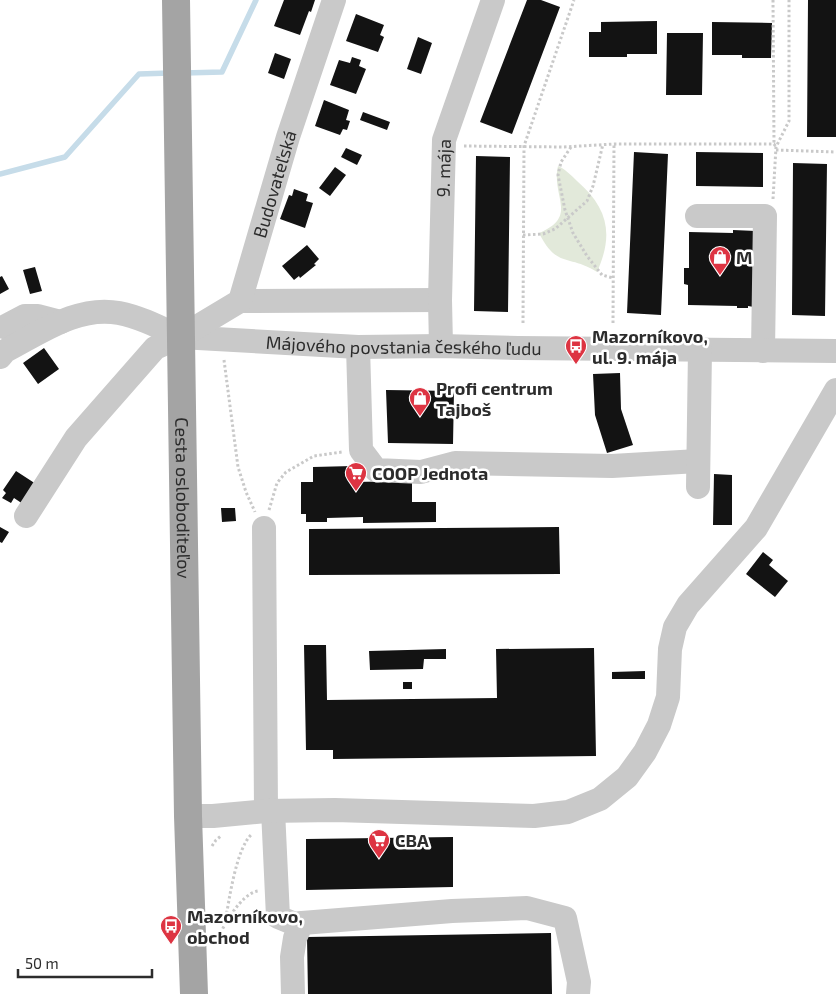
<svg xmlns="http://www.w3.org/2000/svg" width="836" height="994" font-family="'Exo 2',sans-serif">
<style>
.green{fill:#e2e9da}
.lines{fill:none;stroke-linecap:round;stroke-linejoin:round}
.stream{stroke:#c6dce9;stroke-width:5.5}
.building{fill:#131313}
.path{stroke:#c9c9c9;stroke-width:3;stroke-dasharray:2.5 2.5;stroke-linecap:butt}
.minor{stroke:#c9c9c9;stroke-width:24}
.major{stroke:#a4a4a4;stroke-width:28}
.labels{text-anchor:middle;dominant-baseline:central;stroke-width:5;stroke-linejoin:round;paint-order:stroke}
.street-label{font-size:18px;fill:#2c2c2c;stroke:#fff}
.poi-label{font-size:18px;font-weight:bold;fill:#2c2c2c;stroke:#fff;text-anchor:start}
</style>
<rect width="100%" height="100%" fill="#fff"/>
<path class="green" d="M558 166C565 169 571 175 577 181 608 208 614 234 597 272 569 254 557 269 539 233 579 216 551 197 558 166Z"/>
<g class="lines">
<path class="stream" d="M184 73 222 72 256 0
M0 174 65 157 139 74 170 73"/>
</g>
<path class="building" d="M284 0H315L311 12 309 11 300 35 274 26Z
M527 0H541L560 7 512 134 480 122Z
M808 0H836V137H807Z
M356 14 384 25 380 35 384 37 378 52 346 41Z
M657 21V54H627V57H589V32H601V22Z
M712 22 772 23 771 58H742V55H712Z
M667 33H703L702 95H666Z
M418 37 432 43 421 74 407 69Z
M275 53 291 59 284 79 268 73Z
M352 57 361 60 359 66 366 69 356 94 330 85 339 60 350 63Z
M324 100 349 110 346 120 350 121 347 130 343 129 340 135 315 126Z
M363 112 390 122 387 130 360 120Z
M346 148 362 155 357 165 341 157Z
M634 152 668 154 661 315 627 313Z
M696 152 763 153V187L696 186Z
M476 156 510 157 508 312 474 311Z
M793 163 827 164 825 316 792 315Z
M335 167 346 175 330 196 319 188Z
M294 189 308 194 306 201 313 203 305 228 280 219 289 195 292 196Z
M733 230 756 231 754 307 748 306V308H737V306L688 305V285L684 284V268H689V232L733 233Z
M307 245 319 259 314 264 316 265 300 278 299 276 294 280 282 266Z
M35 267 42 291 30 294 23 270Z
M2 276 9 289 0 294V277Z
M44 348 59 369 38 384 23 363Z
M620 373 621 409 633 445 607 453 595 415 593 374Z
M386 390 454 391 453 444 388 443Z
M353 466V482L412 481V502H436V522L363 523V517L327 518V522H306V514H301V482H313V467Z
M16 471 36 484 23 504 14 498 11 503 2 498 6 493 3 490Z
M714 474 732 475V525H713Z
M221 508H235L236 521 222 522Z
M0 527 9 532 2 543 0 542Z
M559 527 560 574 309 575V529Z
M763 552 773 560 769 565 788 581 775 597 746 574Z
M304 645H326L327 700 497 698 496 649 594 648 596 756 333 759V750H306Z
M446 649V659H424L423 669 370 670 369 651Z
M645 671V679H612V672Z
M403 682H412V689H403Z
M453 837V887L306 890V839Z
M551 933 552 994H308L307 937Z"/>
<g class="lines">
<path class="path" d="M773 0 774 144
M464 146 564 147 614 144H774L776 147
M571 147 561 162 558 175 565 210 573 233 587 256 602 275 613 278
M776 150 836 152
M773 199 776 147 789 121V0
M523 235 543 234 555 229 587 201 593 186 603 144
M523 323 524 146 574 0
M613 323 614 144
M224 360 238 467 246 492 255 512
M269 510 277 483 286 472 314 456 342 452
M212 846 216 840 221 836
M225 923C229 901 236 848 252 834
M216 942C223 927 240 894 258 891"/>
<g class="minor">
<path d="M697 216H765L763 351"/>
<path d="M240 301 440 300"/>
<path d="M4 327 25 316H38L61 322"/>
<path id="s1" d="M180 337 358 347 441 346 518 348 836 351"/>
<path id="s2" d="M180 337 240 301 288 137 334 0"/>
<path id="s3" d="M441 346 440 300 444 140 493 0"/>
<path d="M358 347 361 450 376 470 421 472 455 463 612 466 698 461"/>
<path d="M0 357 5 351C40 333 78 305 119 313 140 317 161 328 180 337L155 348 76 438 26 516"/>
<path d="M698 487 700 350"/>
<path d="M264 528 266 811"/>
<path d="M273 810 278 917 295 924 302 923"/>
<path d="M188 816H213L266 811 335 810 534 816 568 812 600 799 627 777 645 752 659 725 668 697 670 649 675 627 688 605 756 528 836 390"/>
<path d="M293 994 292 957 295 938 302 923 452 911 527 908 565 918 579 982 578 994"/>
</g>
<path class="major" id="s4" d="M176 0 188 816 194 994"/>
</g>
<defs>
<g id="shop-pin" transform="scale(1.125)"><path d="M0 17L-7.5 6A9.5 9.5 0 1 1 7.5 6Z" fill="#dd3442" stroke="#fff"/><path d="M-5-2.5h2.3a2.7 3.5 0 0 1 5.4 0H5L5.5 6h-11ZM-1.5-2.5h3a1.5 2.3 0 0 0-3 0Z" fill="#fff"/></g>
<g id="bus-pin" transform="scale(1.125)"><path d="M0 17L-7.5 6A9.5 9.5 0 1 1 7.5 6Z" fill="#dd3442" stroke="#fff"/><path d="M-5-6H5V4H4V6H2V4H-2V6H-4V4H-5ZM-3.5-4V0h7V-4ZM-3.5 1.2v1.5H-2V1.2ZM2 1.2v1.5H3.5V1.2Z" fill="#fff"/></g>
<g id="supermarket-pin" transform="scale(1.125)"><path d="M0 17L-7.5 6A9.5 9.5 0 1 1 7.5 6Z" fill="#dd3442" stroke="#fff"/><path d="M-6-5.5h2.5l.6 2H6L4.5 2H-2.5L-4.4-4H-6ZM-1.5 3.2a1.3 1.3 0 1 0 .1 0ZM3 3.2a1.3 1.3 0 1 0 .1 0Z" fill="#fff"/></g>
</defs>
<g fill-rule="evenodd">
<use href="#shop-pin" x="720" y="257"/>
<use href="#bus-pin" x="576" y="346"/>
<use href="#shop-pin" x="420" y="398"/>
<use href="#supermarket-pin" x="356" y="473"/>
<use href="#supermarket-pin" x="379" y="840"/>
<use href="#bus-pin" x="171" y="926"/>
</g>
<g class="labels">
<g class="street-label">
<text stroke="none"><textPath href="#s3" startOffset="178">9. mája</textPath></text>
<text stroke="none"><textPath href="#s2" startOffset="192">Budovateľská</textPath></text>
<text stroke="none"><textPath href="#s1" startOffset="224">Májového povstania českého ľudu</textPath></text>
<text stroke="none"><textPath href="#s4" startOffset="498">Cesta osloboditeľov</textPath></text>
</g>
<g class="poi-label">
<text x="736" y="257">M</text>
<text x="592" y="336">Mazorníkovo,<tspan x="592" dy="21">ul. 9. mája</tspan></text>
<text x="436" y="388">Profi centrum<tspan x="436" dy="21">Tajboš</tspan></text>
<text x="372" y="473">COOP Jednota</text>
<text x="395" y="840">CBA</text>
<text x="187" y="916">Mazorníkovo,<tspan x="187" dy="21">obchod</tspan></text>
</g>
</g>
<path d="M18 969v8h134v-8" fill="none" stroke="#2c2c2c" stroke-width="2.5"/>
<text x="25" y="969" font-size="15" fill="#2c2c2c" stroke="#ffffff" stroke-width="4" paint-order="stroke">50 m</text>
</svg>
